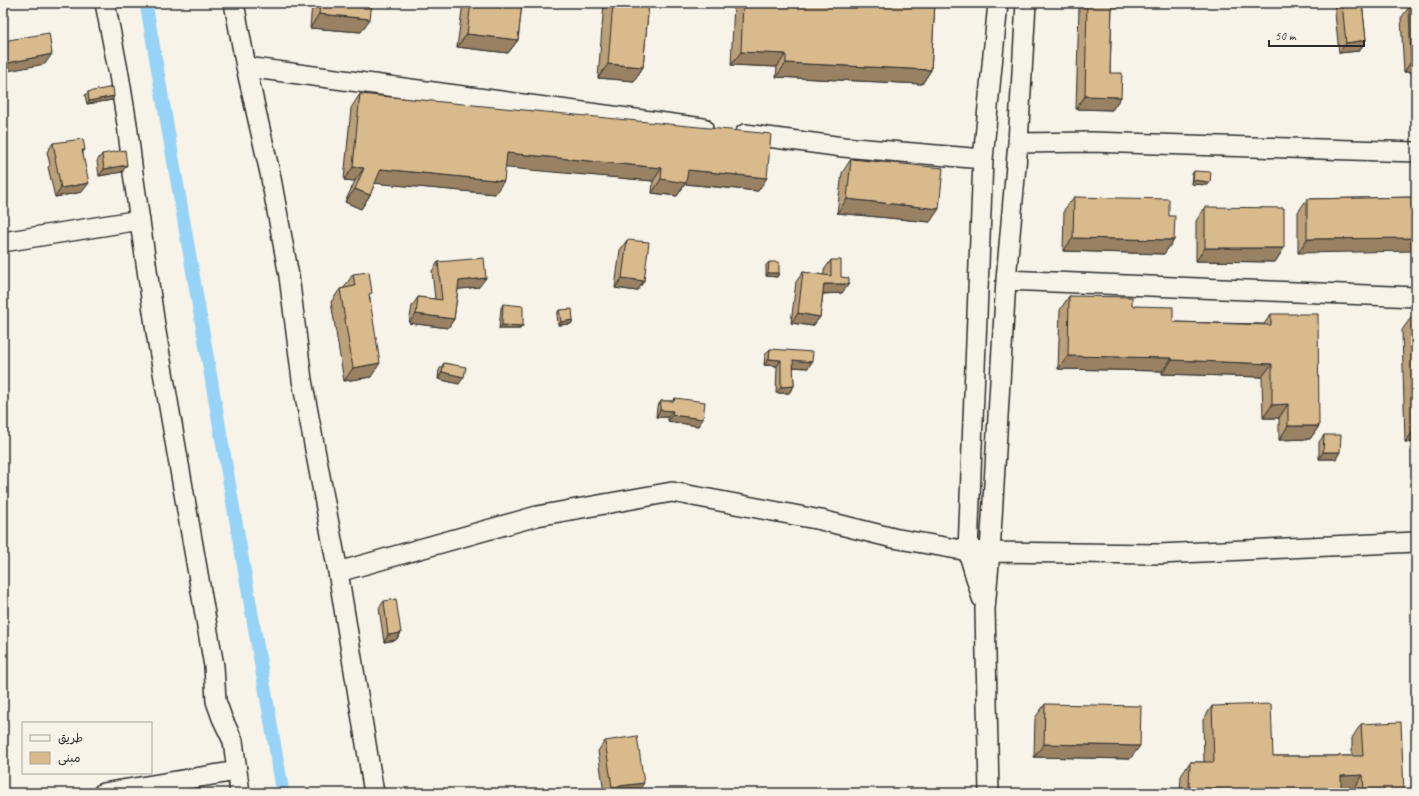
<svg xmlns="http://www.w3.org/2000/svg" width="1419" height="796" font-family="Caveat,'Playpen Sans Arabic',sans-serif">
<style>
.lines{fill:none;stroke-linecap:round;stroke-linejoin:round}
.canal{stroke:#96d3f7;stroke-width:13}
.minor-casing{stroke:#2b2b2b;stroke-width:22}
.minor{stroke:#f7f3e8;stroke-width:19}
.wall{fill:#bba079;stroke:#2b2b2b}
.shaded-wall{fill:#988263;stroke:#2b2b2b}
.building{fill:#d9ba8d;stroke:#2b2b2b}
</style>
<rect width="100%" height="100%" fill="#f7f3e8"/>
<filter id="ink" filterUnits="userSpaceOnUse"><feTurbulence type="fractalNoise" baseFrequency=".025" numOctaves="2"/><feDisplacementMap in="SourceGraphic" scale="8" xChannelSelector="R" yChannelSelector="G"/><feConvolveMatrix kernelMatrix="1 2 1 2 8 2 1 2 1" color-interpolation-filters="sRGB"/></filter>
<g filter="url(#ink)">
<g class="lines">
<path class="canal" d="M146 3 283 793"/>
<g class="minor-casing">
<path id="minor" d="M105 3 119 75 127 124 133 173 156 332 214 666 216 701 222 718 233 741 240 793
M234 3 246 67 270 173 289 276 302 380 338 572 374 793
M246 67 703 128
M745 134 843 147 983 159
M1018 143 1091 142 1416 152
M3 242 140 220
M1006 280 1416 297
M338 572 537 516 672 492 821 520 893 538 968 551 990 552 1159 554 1416 542
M982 598 968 551 983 159 998 3
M103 793 237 771
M989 793 985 609 990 552 1006 280 1018 143 1026 3"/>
</g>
<use href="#minor" class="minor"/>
</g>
<path class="wall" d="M312 3H372L361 32 310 28Z
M463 3H522L518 40 508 53 457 47Z
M604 3H649L643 67 634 81 598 78Z
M734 3H935L931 70 922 84 776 77 777 67 731 65Z
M1081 3H1123L1120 7 1112 6 1110 73 1121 97 1112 110 1076 109 1079 7Z
M1334 3H1362L1366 40 1359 51 1339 53Z
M1409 7H1416V72H1404L1401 18Z
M88 92 114 96 112 100 87 104 85 95Z
M360 94 758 191 685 184 677 196 652 193 653 181 505 167 495 194 375 183 370 195 361 209 345 202 355 181 344 180 351 108Z
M53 143 85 150 83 152 82 192 55 197 48 167 50 165 47 152Z
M102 154 122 172 99 176 97 161Z
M851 159 930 222 837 213 842 173Z
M1194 171 1208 185 1191 184 1192 174Z
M1074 197 1169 216 1174 240 1164 254 1063 251 1064 210Z
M1416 197 1298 253V212L1307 199Z
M1205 207 1284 248 1275 262 1196 261V221Z
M627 240 644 281 637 291 615 288 620 250Z
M831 260 841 277 842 293 823 294 820 317 813 326 791 323 796 282 803 272 824 275V270Z
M438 262 479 287 458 289 454 319 448 328 409 323 412 306 418 297 435 299 432 271Z
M769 262 779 273 777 277 766 276V265Z
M353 274 370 297 371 377 344 381 331 302 340 289 344 288Z
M1069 296 1132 306 1173 322 1264 324 1271 314 1319 426 1310 439 1279 440V418H1263L1262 377 1162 374V371L1058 369 1060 310Z
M503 304 520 329H499L501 308Z
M559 310 573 320 571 324 558 325 557 314Z
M1412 316H1416V442H1405L1402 330Z
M770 349 808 368 793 367 794 386 789 393H776L777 366 764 365 765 355Z
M444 363 459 384 438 379 439 370Z
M675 398 703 419 698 426 668 421V417H656L657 407 661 401H672Z
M1324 435 1336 459H1319V442Z
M384 601 401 633 396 640 384 642 379 608Z
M1045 704 1130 759 1034 757 1035 718Z
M1212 706 1273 756H1352V738L1361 724 1404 793H1354V789H1341V793H1180L1181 776 1190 762H1204L1203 720Z
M605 741 637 793H604L598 751Z"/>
<path class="shaded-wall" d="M1105 3H1123L1120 7 1103 6Z
M319 14 370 19 361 32 310 28Z
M467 34 518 40 508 53 457 47Z
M1366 40 1359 51 1339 53 1346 43Z
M741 52 786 54 777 67 731 65Z
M52 54 45 64 3 72V64Z
M1411 62H1416V72H1404Z
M786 63 931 70 922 84 776 77Z
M608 64 643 67 634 81 598 78Z
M114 96 112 100 87 104 89 101Z
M1085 96 1121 97 1112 110 1076 109Z
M507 153 662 168 653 181 497 167Z
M127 165 122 172 99 176 104 169Z
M353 167 364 168 355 181 344 180Z
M381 169 504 181 495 194 372 183Z
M688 170 767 178 758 191 685 184 677 196 652 193 661 179Z
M1193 180 1210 182 1208 185 1191 184Z
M89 183 82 192 55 197 61 188Z
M355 189 370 195 361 209 345 202Z
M847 199 939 209 930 222 837 213Z
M1073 238 1174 240 1164 254 1063 251Z
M1416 238V251L1298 253 1307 239Z
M1205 248H1284L1275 262 1196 261Z
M768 273H779L777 277 766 276Z
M486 278 479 287 453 290 459 281Z
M622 278 644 281 637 291 615 288Z
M824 284H849L842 293 817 294Z
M798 313 820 317 813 326 791 323Z
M416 314 454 319 448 328 409 323Z
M573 320 571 324 558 325 561 322Z
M502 325 523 326 520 329H499Z
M1068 356 1172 358 1162 371 1058 369Z
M769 359 781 360 777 366 764 365Z
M793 360 812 362 808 368 789 367Z
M1172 360 1272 364 1262 377 1162 374Z
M380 363 371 377 344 381 353 368Z
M442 372 464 377 459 384 438 379Z
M794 386 789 393H776L781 387Z
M1288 404 1279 418H1263L1272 405Z
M660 410 673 411 668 417H656Z
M672 415 703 419 698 426 668 421Z
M1288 426H1319L1310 439 1279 440Z
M1415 429H1416V442H1405Z
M1323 452H1340L1336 459H1319Z
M401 633 396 640 384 642 388 635Z
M1044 744 1140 746 1130 759 1034 757Z
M1363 775 1354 789H1332L1341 776Z
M644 783 637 793H608L612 787Z
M1189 787 1223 790 1221 793H1184Z"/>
<path class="building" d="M320 3H372L370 19 319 14Z
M471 3H522L518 40 467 34Z
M613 3H649L643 67 608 64Z
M743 3H935L931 70 786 63V54L741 52Z
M1087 3H1112L1110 73H1122L1121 97 1085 96Z
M1342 3H1362L1366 40 1346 43Z
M1409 7H1416V62H1411Z
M49 33 52 54 3 64V41Z
M113 87 114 96 89 101 88 92Z
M360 94 771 134 767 178 688 170 686 183 661 179 662 168 507 153 504 181 381 169 370 195 355 189 364 168 353 167Z
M83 139 85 150H82L89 183 61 188 55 158H56L53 143Z
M125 150 127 165 104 169 102 154Z
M851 159 943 168 939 209 847 199Z
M1194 171 1211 172 1210 182 1193 180Z
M1074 197 1169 199V216H1175L1174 240 1073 238Z
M1416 197V238L1307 239V199Z
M1205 207 1284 208V248H1205Z
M627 240 649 242 644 281 622 278Z
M484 258 486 278 459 281 454 319 416 314 418 297 442 300 438 262Z
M831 260H841V277L849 278V284H824L820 317 798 313 803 272 831 276Z
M769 262H779V273H768Z
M369 272 372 293 369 294 380 363 353 368 340 289 355 286 353 274Z
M1069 296 1132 297V306L1173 307V322L1271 325V314H1318L1319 426H1288V404L1272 405V364L1172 360V358L1068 356Z
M503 304 523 306V326L502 325Z
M572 309 573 320 561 322 559 310Z
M1412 316H1416V429H1415Z
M770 349 813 352 812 362 793 360 794 386 781 387V360L769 359Z
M444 363 466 367 464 377 442 372Z
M675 398 705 402 703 419 672 415 673 411 660 410 661 401H674Z
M1324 435H1341L1340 452H1323Z
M396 599 401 633 388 635 384 601Z
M1045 704 1141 706 1140 746 1044 744Z
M1271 704 1273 756H1363L1361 724 1401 722 1404 793H1364L1363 775 1341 776V793H1223V790L1189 787 1190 762H1214L1212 706Z
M637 736 644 783 612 787 605 741Z"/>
</g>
<rect width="1419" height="796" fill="none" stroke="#f7f3e8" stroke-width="16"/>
<rect x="8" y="8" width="1403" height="780" fill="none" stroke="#2b2b2b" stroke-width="1.5" filter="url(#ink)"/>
<rect x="22" y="722" width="130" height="52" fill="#f7f3e8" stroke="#a5a39c"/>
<rect x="30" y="735" width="20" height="6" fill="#f7f3e8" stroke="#a5a39c"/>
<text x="58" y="742" font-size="12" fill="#2b2b2b">طريق</text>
<rect x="30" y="752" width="20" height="12" fill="#d9ba8d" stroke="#a5a39c"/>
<text x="58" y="762" font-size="12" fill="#2b2b2b">مبنى</text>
<path d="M1269 40v6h95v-6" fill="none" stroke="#2b2b2b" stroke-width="2"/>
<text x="1275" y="40" font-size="12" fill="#2b2b2b" stroke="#f7f3e8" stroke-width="3" paint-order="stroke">50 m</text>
</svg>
